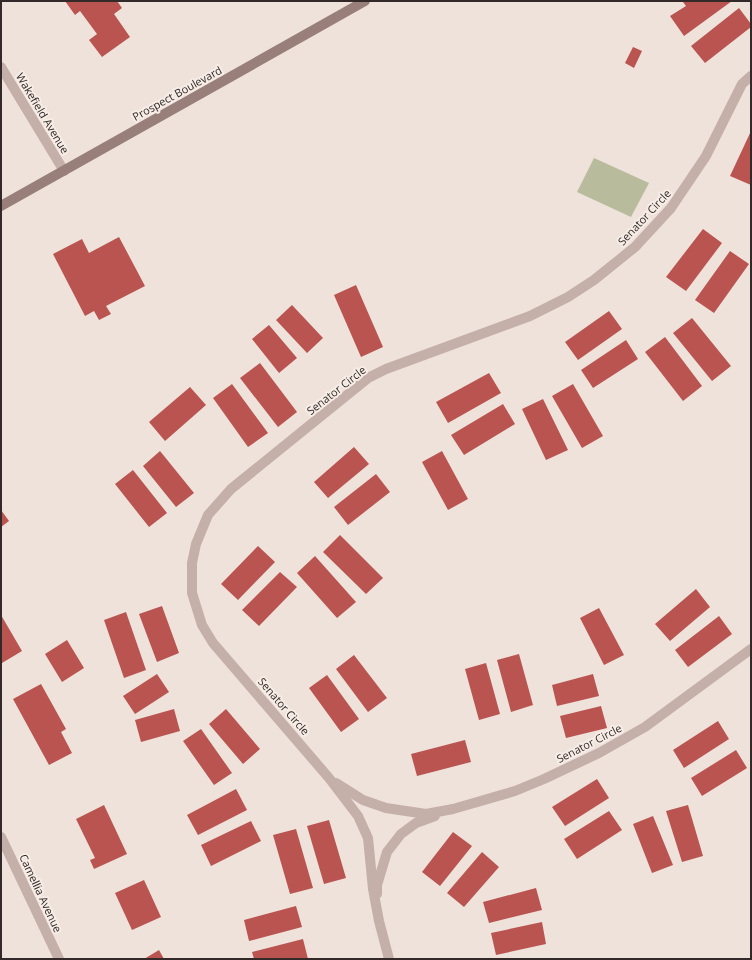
<svg xmlns="http://www.w3.org/2000/svg" width="752" height="960" font-family="'Open Sans',sans-serif">
<style>
.green{fill:#b8bc9d}
.building{fill:#b95450}
.lines{fill:none;stroke-linecap:round;stroke-linejoin:round}
.minor{stroke:#c5b0a9;stroke-width:10}
.secondary{stroke:#997f7a;stroke-width:10}
.labels{text-anchor:middle;dominant-baseline:central;stroke-width:4;stroke-linejoin:round;paint-order:stroke}
.street-label{font-size:11px;fill:#332928;stroke:#f7ede7}
</style>
<rect width="100%" height="100%" fill="#efe2db"/>
<path class="green" d="M594 158 649 183 631 217 577 192Z"/>
<path class="building" d="M65 1H117L122 8 114 14 130 37 102 57 89 40 97 34 80 11 75 15Z
M685 1H732L684 36 670 16 686 6 683 2Z
M739 8 751 24V27L705 63 691 46Z
M633 47 642 51 634 68 625 63Z
M751 131V185L730 176Z
M703 229 722 243 686 291 666 277Z
M119 237 145 286 106 306 111 314 99 320 94 311 85 316 53 254 82 239 89 253Z
M730 251 749 264 714 313 695 300Z
M356 285 383 347 361 357 334 295Z
M292 305 323 338 307 353 276 320Z
M609 311 622 329 578 360 565 342Z
M692 318 731 366 712 381 673 333Z
M269 325 297 358 279 373 252 339Z
M665 337 702 386 683 401 645 352Z
M626 340 638 359 593 388 581 370Z
M260 363 297 412 278 427 240 378Z
M489 373 501 393 448 423 436 402Z
M232 384 268 433 248 447 213 398Z
M573 384 603 436 582 448 552 396Z
M190 387 206 405 165 441 149 422Z
M543 399 568 450 546 460 522 409Z
M503 404 515 424 464 455 451 435Z
M354 447 369 464 328 498 314 482Z
M160 451 194 493 176 507 143 466Z
M442 451 468 499 448 510 422 462Z
M133 470 167 513 149 527 115 484Z
M376 474 390 492 348 525 334 507Z
M1 510 9 521 1 527Z
M340 535 383 578 366 594 323 552Z
M258 546 275 562 238 600 221 584Z
M315 556 356 602 337 618 297 573Z
M280 572 297 587 259 626 242 610Z
M696 589 710 607 670 641 655 624Z
M162 606 179 653 157 662 139 614Z
M599 608 624 655 604 665 580 618Z
M126 612 146 670 124 678 104 620Z
M1 615 22 651 2 663 1 661Z
M719 616 732 634 688 667 675 650Z
M67 640 84 668 62 682 45 654Z
M519 654 533 705 511 712 497 660Z
M354 655 387 698 368 712 336 669Z
M486 663 500 714 479 720 465 669Z
M157 674 169 692 135 714 123 696Z
M593 674 599 696 557 706 552 685Z
M327 675 359 719 341 732 309 688Z
M41 684 66 729 61 732 72 753 49 765 13 699Z
M601 706 607 728 566 738 560 716Z
M174 709 180 731 141 742 135 720Z
M226 709 260 749 243 764 209 724Z
M718 721 729 739 684 768 673 750Z
M201 729 232 773 214 785 183 741Z
M465 740 471 762 417 776 411 754Z
M736 750 747 768 702 796 691 778Z
M597 779 609 798 565 826 552 807Z
M236 789 247 810 198 835 187 815Z
M104 805 127 854 94 869 90 860 95 858 76 819Z
M688 805 703 856 682 862 666 811Z
M609 811 622 830 577 859 564 839Z
M653 816 673 865 652 873 633 824Z
M329 820 346 878 324 884 307 826Z
M251 821 261 841 211 866 201 845Z
M296 829 313 888 290 894 273 835Z
M453 832 472 846 440 886 422 872Z
M482 852 499 867 464 907 447 893Z
M144 880 161 917 132 930 115 893Z
M536 888 542 910 489 923 483 902Z
M296 906 302 927 249 941 244 920Z
M542 922 546 944 496 955 491 933Z
M303 939 308 959H254L252 952Z
M159 950 164 959H144Z"/>
<g class="lines">
<path class="minor" d="M1 67 64 171
M336 783 363 800 386 808 426 814 453 809 515 791 544 779 599 753 645 727 751 649
M1 837 59 959
M377 894V885L387 852 401 834 416 823 435 816
M389 959 379 921 373 889 368 838 358 816 329 778 213 643 202 625 192 593V563L196 544 208 515 231 489 368 378 386 369 530 316 568 297 594 280 635 247 671 208 706 156 742 84 751 76"/>
<path class="secondary" d="M1 206 365 1"/>
</g>
<g class="labels">
<g class="street-label">
<text transform="translate(177 93) rotate(-29)">Prospect Boulevard</text>
<text transform="translate(43 113) rotate(59)">Wakefield Avenue</text>
<text transform="translate(644 217) rotate(-47)">Senator Circle</text>
<text transform="translate(336 390) rotate(-38)">Senator Circle</text>
<text transform="translate(284 706) rotate(49)">Senator Circle</text>
<text transform="translate(589 743) rotate(-27)">Senator Circle</text>
<text transform="translate(41 893) rotate(65)">Camellia Avenue</text>
</g>
</g>
<rect width="752" height="960" fill="none" stroke="#332928" stroke-width="4"/>
</svg>
